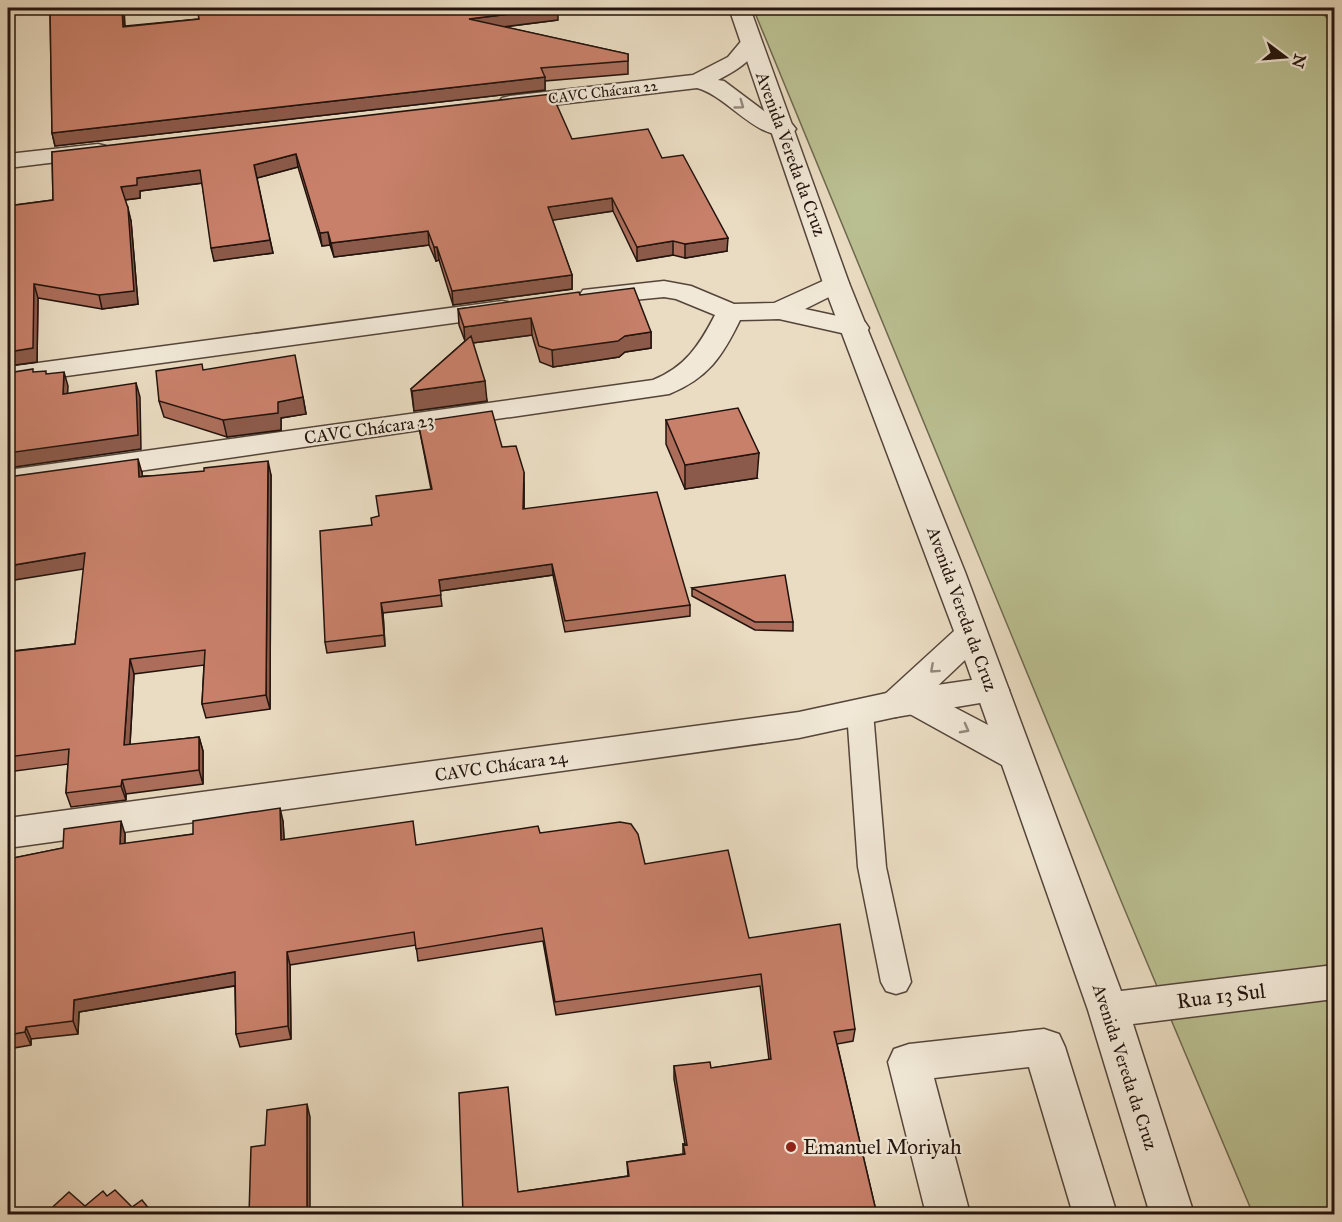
<svg xmlns="http://www.w3.org/2000/svg" width="1342" height="1222" font-family="'IM FELL Great Primer',serif">
<style>
.green{fill:#babf91;stroke:#6e694f;stroke-width:1.5}
.lines{fill:none;stroke-linecap:round;stroke-linejoin:round}
.service-casing{stroke:#54453a;stroke-width:3}
.minor-casing{stroke:#54453a;stroke-width:3}
.tertiary-casing{stroke:#54453a;stroke-width:3}
.service{fill:#f1e8d7;fill-rule:evenodd}
.minor{fill:#f1e8d7;fill-rule:evenodd}
.tertiary{fill:#f1e8d7;fill-rule:evenodd}
.wall{fill:#ac6e5b;stroke:#22130d;stroke-width:1.5}
.shaded-wall{fill:#8c5a4a;stroke:#22130d;stroke-width:1.5}
.building{fill:#c8806a;stroke:#22130d;stroke-width:1.5}
.oneway{stroke:#94887c}
.poi-dot{fill:#8f2418;stroke:#f1e8d7;stroke-width:2}
.labels{text-anchor:middle;dominant-baseline:central;stroke-width:4.5;stroke-linejoin:round;paint-order:stroke}
.far-street-label{font-size:15px;fill:#22130d;stroke:#f1e8d7}
.street-label{font-size:18px;fill:#22130d;stroke:#f1e8d7}
.near-street-label{font-size:21px;fill:#22130d;stroke:#f1e8d7}
.near-poi-label{font-size:21px;fill:#22130d;stroke:#f1e8d7;text-anchor:start}
</style>
<rect width="100%" height="100%" fill="#eadcc2"/>
<filter id="stains"><feTurbulence type="fractalNoise" baseFrequency=".00333" numOctaves="4"/><feColorMatrix values="0 0 0 0 .2 0 0 0 0 .09 0 0 0 0 .02 0 0 0 .5 -.17"/></filter>
<radialGradient id="worn" r=".72"><stop offset=".6" stop-color="#630" stop-opacity="0"/><stop offset="1" stop-color="#630" stop-opacity=".3"/></radialGradient>
<path class="green" d="M753 8H1317L1334 25V1214H1253L1124 908Z"/>
<g class="lines">
<g class="service-casing">
<path id="service" d="M860 703 869 705 873 712 886 867 911 982 906 991 896 994 886 991 881 982 858 867 847 712 851 705Z"/>
</g>
<g class="minor-casing">
<path id="minor" d="M751 37 759 39 762 44C750 62 737 70 718 80L724 81 764 111 792 124 796 129 792 134C758 143 728 96 697 88L510 110 502 108 498 103 502 98 510 96 693 75 728 57 743 39Z
M98 144 106 146 110 151 106 156 8 168V154Z
M836 275 845 277 849 283 845 289 805 309 865 322 869 328 865 334 855 336 779 319 740 320C722 357 708 378 669 394L8 490V470L653 380C685 367 699 346 715 315L676 299 664 297 592 304 583 302 579 296 583 290 664 281 691 286 734 304 774 303Z
M502 301 512 303 516 309 512 315 8 384V367Z
M992 677 1004 681 1009 690 1004 699 896 717 799 738 8 848V818L799 712 896 691Z
M1044 1029 1059 1034 1065 1047 1117 1214H1073L1029 1067 934 1078 970 1214H926L888 1062 894 1049 909 1044Z"/>
</g>
<g class="tertiary-casing">
<path id="tertiary" d="M729 8H750L849 283 965 572 1121 991 1334 965V999L1133 1024 1194 1214H1150L1088 1010 1002 765 908 713 896 717 884 713 879 704 884 695 954 631 823 283ZM965 660 988 725 929 694Z"/>
</g>
<use href="#service" class="service"/>
<use href="#minor" class="minor"/>
<use href="#tertiary" class="tertiary"/>
</g>
<path class="wall" d="M50 8H124L125 26 199 19 558 20 505 27 628 54V74L545 81V90L55 146 52 133Z
M572 139 662 158 727 251 685 258 673 255 637 261 613 211 552 220 572 275V289L453 305 439 260 436 261 429 245 334 257 330 245 322 246 298 167 257 178 273 253 214 261 202 183 140 191V198L125 200 131 221 138 304 102 309 38 298 37 362 8 366V206L53 200 52 152Z
M580 295 651 332V348L625 352 619 357 553 367 540 362 532 335 473 343 487 401 414 411 411 389 465 341 459 325 458 309Z
M203 370 303 397 306 414 281 418V430L227 437 164 417 159 401Z
M666 420 757 478 685 489 666 444Z
M418 422 502 447 524 483V509L690 605V616L565 632 553 575 440 591 442 606 383 613 385 646 327 653 325 642 372 525 379 516 431 489Z
M142 473V476L271 475 270 709 206 718 202 704 204 665 134 674 130 745 199 737 203 751V784L126 794V800L71 807 66 793 68 764 8 772V636L12 649V651L75 644 84 569Z
M692 588 793 622V631L755 630 692 596Z
M283 821 284 840 417 845 540 833 645 864 749 938 855 1029 853 1041 837 1044 877 1215 518 1192 628 1176 627 1162 683 1154V1144H685L674 1079V1066L711 1068 769 1060 760 986 556 1015 543 941 418 961 416 945 290 965 291 1039 240 1047 236 1034 235 986 79 1012 78 1034 31 1039V1045L8 1049V859L63 848 125 834V844Z"/>
<path class="shaded-wall" d="M8 8H12L8 53Z
M122 8H124L125 39 123 27Z
M558 8V20L470 31 469 19Z
M545 77V90L55 146 52 133Z
M296 154 298 167 257 178 254 165Z
M200 170 203 183 140 191V198L124 200 121 187 137 178Z
M612 198 613 211 548 221V207Z
M128 208 131 221 138 304 102 309 99 295Z
M428 231 429 245 334 257 331 243Z
M328 232 330 245 322 246 320 233Z
M728 238 727 251 685 258V244Z
M270 240 273 253 214 261 211 248Z
M673 241V255L637 261V247Z
M434 247H437L439 260 436 261Z
M572 275V289L453 305 452 291Z
M34 284 38 298 37 362 8 366V352Z
M531 318 532 335 465 344 464 327Z
M651 332V348L625 352 619 357 553 367 552 350 625 336Z
M64 372 68 386 67 408 63 394Z
M485 381 487 401 414 411 412 391Z
M136 383 140 397 141 449 8 468V470V453Z
M303 397 306 414 281 418V430L227 437 223 420 278 402Z
M759 453 757 478 685 489V465Z
M138 459 142 473 143 491 139 477Z
M268 461 271 475 270 709 266 695Z
M524 472V520L523 509Z
M85 553 90 568 8 581V566Z
M552 564 553 575 440 591 439 580Z
M381 603 383 613 385 646 384 635Z
M8 636 12 649 10 667 8 659Z
M130 659 134 674 129 760 124 745Z
M199 737 203 751V784L199 770Z
M122 780 126 794V800L121 786Z
M280 808 283 821 285 853 281 840Z
M121 821 125 834 124 857 120 844Z
M287 952 290 965 291 1039 288 1026Z
M235 972 239 985 79 1012 78 1034 73 1021 74 1000Z
M26 1027 31 1039V1045L25 1032Z
M307 1104 310 1117V1215H307Z"/>
<path class="building" d="M50 8H122L123 27 199 19 197 8H557L469 19 628 54V61L541 68 545 77 52 133Z
M552 94 572 139 648 129 662 158 683 155 728 238 685 244 673 241 637 247 612 198 548 207 572 275 452 291 437 247H434L428 231 331 243 328 232 320 233 296 154 254 165 270 240 211 248 200 170 137 178V185L121 187 128 208 134 291 99 295 34 284 33 348 8 352V206L53 200 52 152Z
M634 288 651 332 625 336 618 341 552 350 539 346 531 318 464 327 458 309 579 292 580 295Z
M471 336 485 381 412 391 411 389Z
M295 355 303 397 278 402V413L223 420 159 401 156 371 202 364 203 370Z
M33 369V372L46 371V374L64 372 63 394 136 383 138 435 8 453V373Z
M738 408 759 453 685 465 666 420Z
M492 411 502 447 516 446 524 472 523 509 657 492 690 605 565 621 552 564 439 580 441 595 381 603 384 635 325 642 320 531 372 525 371 518 379 516 376 496 432 489 418 422Z
M138 459 139 477 204 471V468L268 461 266 695 202 704 205 650 130 659 124 745 199 737V770L122 780 121 786 66 793 69 749 8 757V652L75 644 85 553 8 566V477Z
M785 575 793 622H755L692 588Z
M280 808 281 840 413 821 416 845 538 826 540 833 620 822 631 824 638 834 645 864 728 850 749 938 840 924 855 1029 834 1032 877 1215H463L459 1093 508 1087 518 1192 629 1176 627 1162 685 1154 683 1144 687 1145 674 1066 710 1062 711 1068 771 1059 761 974 555 1002 542 928 416 949 414 932 287 952 288 1026 236 1034 235 972 74 1000 73 1021 26 1027 25 1032 8 1035V859L63 848 64 829 121 821 120 844 193 834V821Z
M307 1104V1215H249L251 1147 265 1145 267 1110Z
M115 1190 132 1207 142 1200 154 1215H44L69 1192 85 1206 103 1191 107 1196Z"/>
<defs><path id="oneway-chevron" d="M-2-3.5L2.5 0L-2 3.5" fill="none" stroke-width="1.6" stroke-linecap="round" stroke-linejoin="round" transform="scale(1.5)"/></defs>
<g class="oneway">
<use href="#oneway-chevron" transform="translate(740 105) rotate(36)"/>
<use href="#oneway-chevron" transform="translate(934 669) rotate(138)"/>
<use href="#oneway-chevron" transform="translate(965 729) rotate(28)"/>
</g>
<circle class="poi-dot" cx="791" cy="1147" r="6"/>
<g class="labels">
<g class="far-street-label">
<text transform="translate(603 92) rotate(-7)">CAVC Chácara 22</text>
</g>
<g class="street-label">
<text transform="translate(791 154) rotate(70)">Avenida Vereda da Cruz</text>
<text transform="translate(369 429) rotate(-8)">CAVC Chácara 23</text>
<text transform="translate(962 609) rotate(70)">Avenida Vereda da Cruz</text>
<text transform="translate(501 766) rotate(-8)">CAVC Chácara 24</text>
<text transform="translate(1125 1067) rotate(72)">Avenida Vereda da Cruz</text>
</g>
<g class="near-street-label">
<text transform="translate(1221 996) rotate(-7)">Rua 13 Sul</text>
</g>
<g class="near-poi-label">
<text x="803" y="1147">Emanuel Moriyah</text>
</g>
</g>
<rect width="1342" height="1222" fill="none" stroke="#eadcc2" stroke-width="30"/>
<rect x="9" y="9" width="1324" height="1204" fill="none" stroke="#22130d" stroke-width="3"/>
<rect x="15" y="15" width="1312" height="1192" fill="none" stroke="#22130d" stroke-width="1.5"/>
<g transform="translate(1285 57) rotate(106)" stroke="#f1e8d7" stroke-width="4.5" paint-order="stroke">
<path d="M0-4.5L10 22L0 15L-10 22Z" fill="#22130d"/>
<text y="-9" font-size="16" font-weight="bold" text-anchor="middle" fill="#22130d">N</text>
</g>
<rect width="100%" height="100%" filter="url(#stains)"/>
<rect width="100%" height="100%" fill="url(#worn)"/>
</svg>
